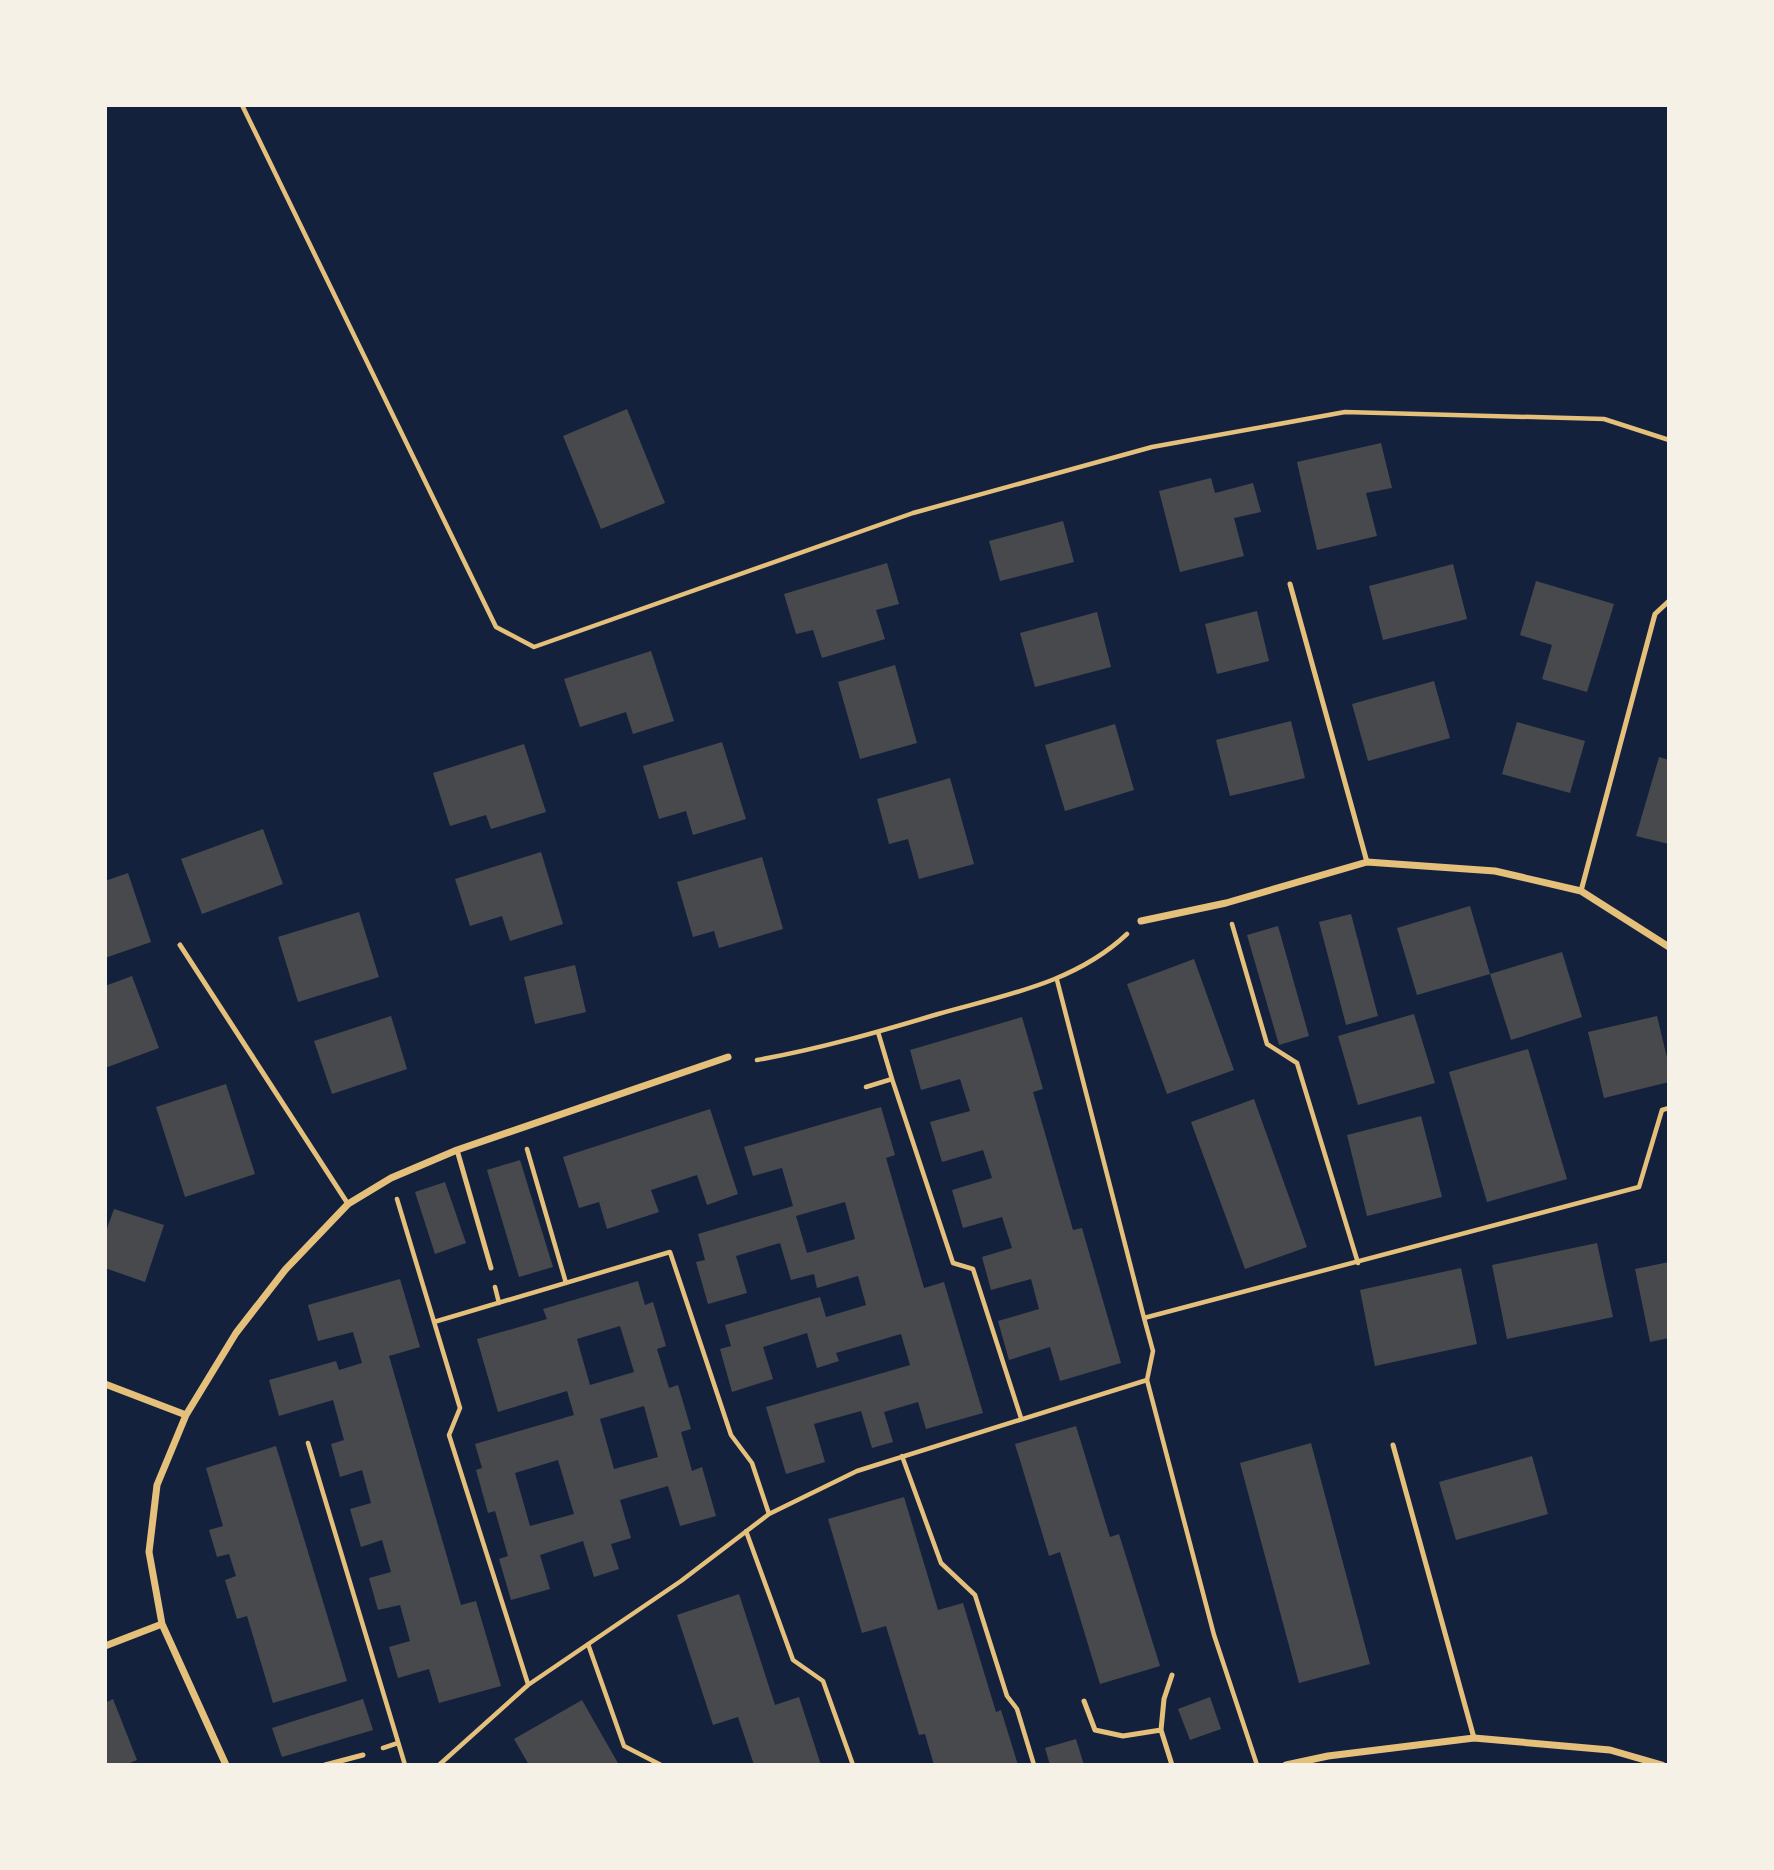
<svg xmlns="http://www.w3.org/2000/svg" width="1774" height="1870" font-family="'Times New Roman',serif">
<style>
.building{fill:#48494c;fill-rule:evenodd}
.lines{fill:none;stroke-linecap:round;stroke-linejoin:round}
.path{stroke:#e5c07b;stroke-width:4.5}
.service{stroke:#e5c07b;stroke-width:5}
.minor{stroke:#e5c07b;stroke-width:7}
</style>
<rect width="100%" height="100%" fill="#14213d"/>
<path class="building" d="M627 409 665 503 601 529 563 436Z
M1381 443 1392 488 1366 493 1377 536 1317 550 1297 462Z
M1211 478 1215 493 1253 483 1261 512 1234 518 1244 556 1180 572 1159 491Z
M1063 521 1074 562 1000 581 989 541Z
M887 563 899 604 876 610 885 639 822 658 813 630 796 634 784 594Z
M1453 564 1467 619 1383 640 1369 586Z
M1536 581 1614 604 1587 692 1542 679 1552 645 1520 635Z
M1257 611 1269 661 1217 674 1205 624Z
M1097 612 1111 667 1035 687 1020 633Z
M651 651 674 721 633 734 626 712 580 727 564 679Z
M895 665 917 743 860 759 838 682Z
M1434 681 1450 738 1368 761 1352 704Z
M1291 721 1305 778 1230 796 1216 740Z
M1517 722 1585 741 1570 793 1502 774Z
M1115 724 1134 790 1065 811 1045 745Z
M722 742 746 819 693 835 686 811 659 819 643 766Z
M524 744 546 812 491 829 486 815 450 826 433 773Z
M1659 757 1669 760V844L1636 836Z
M950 778 974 864 919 879 908 839 889 844 877 799Z
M263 829 283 884 202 914 181 859Z
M541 852 563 924 510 941 502 916 470 926 455 879Z
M762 857 783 929 719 948 714 931 693 937 677 882Z
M128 873 151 942 105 958V881Z
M1470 906 1490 974 1562 952 1582 1017 1511 1040 1490 974 1417 995 1397 928Z
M359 912 379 977 298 1002 278 937Z
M1351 914 1378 1016 1346 1025 1319 922Z
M1278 926 1309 1036 1279 1045 1247 935Z
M1194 959 1234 1070 1167 1094 1127 984Z
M575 965 586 1012 535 1024 524 977Z
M132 976 159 1048 105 1068V986Z
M1414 1014 1435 1083 1358 1105 1338 1036Z
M391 1016 407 1069 332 1094 314 1041Z
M1657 1016 1669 1066V1082L1604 1098 1588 1032Z
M1022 1017 1043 1089 1033 1092 1073 1230 1082 1228 1121 1363 1060 1381 1050 1347 1009 1360 998 1321 1039 1309 1031 1279 991 1290 982 1257 1012 1248 1002 1217 963 1228 952 1190 992 1178 983 1150 942 1162 930 1122 970 1111 960 1079 921 1090 910 1050Z
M1528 1049 1567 1179 1487 1202 1449 1072Z
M226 1084 255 1174 185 1197 156 1107Z
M1254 1099 1307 1247 1245 1269 1191 1122Z
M881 1107 895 1155 886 1158 924 1288 944 1282 983 1413 926 1429 918 1402 884 1412 893 1442 872 1448 861 1411 814 1424 825 1462 786 1474 766 1407 910 1365 901 1334 836 1353 839 1361 817 1368 807 1333 763 1347 773 1379 732 1392 720 1349 731 1346 725 1325 820 1297 826 1317 866 1305 858 1276 817 1288 814 1274 791 1280 780 1243 736 1256 747 1293 708 1304 696 1262 705 1260 698 1234 793 1206 782 1168 753 1176 744 1147ZM845 1202 855 1239 807 1253 796 1216Z
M710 1109 738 1194 707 1205 697 1175 651 1190 659 1212 607 1229 599 1202 579 1208 563 1157Z
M1421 1116 1442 1197 1367 1216 1347 1135Z
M520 1160 553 1267 519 1277 487 1170Z
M445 1182 466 1243 435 1254 415 1192Z
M114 1209 164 1225 145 1282 105 1268V1234Z
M1597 1243 1613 1317 1507 1339 1492 1265Z
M1669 1262V1338L1650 1342 1635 1269Z
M1461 1268 1477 1344 1375 1366 1360 1290Z
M400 1279 420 1347 389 1356 461 1605 476 1601 501 1686 439 1703 429 1669 398 1678 389 1647 410 1641 400 1605 378 1610 369 1578 391 1572 382 1540 361 1547 350 1509 371 1503 362 1470 340 1477 331 1444 344 1440 333 1400 279 1416 269 1380 336 1361 339 1370 362 1363 353 1332 318 1341 308 1305Z
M638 1281 645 1305 653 1302 666 1346 657 1349 669 1388 678 1385 691 1429 681 1432 692 1471 702 1467 716 1516 680 1526 668 1486 620 1500 631 1538 611 1544 619 1569 594 1577 583 1541 540 1555 550 1589 511 1600 499 1559 508 1556 495 1511 488 1513 476 1470 482 1468 475 1444 574 1415 567 1391 498 1412 477 1339 547 1319 543 1309ZM620 1326 634 1372 590 1385 577 1339ZM644 1406 658 1457 614 1469 600 1419ZM558 1460 574 1514 530 1526 515 1473Z
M1076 1426 1110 1537 1119 1534 1160 1666 1100 1684 1060 1552 1049 1556 1015 1444Z
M1311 1443 1370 1664 1299 1683 1240 1463Z
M276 1446 347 1681 273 1703 247 1616 237 1619 225 1580 236 1576 229 1554 217 1557 209 1530 223 1526 206 1468Z
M1532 1456 1548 1514 1456 1540 1439 1482Z
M904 1497 938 1610 963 1603 996 1712 1001 1710 1018 1765H934L925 1734 919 1735 886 1626 862 1633 828 1519Z
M739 1594 775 1705 799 1697 821 1765H754L738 1717 713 1725 677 1615Z
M1210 1697 1221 1729 1190 1740 1178 1709Z
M113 1699 137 1760 125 1765H105V1703Z
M363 1699 373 1730 282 1757 272 1728Z
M582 1700 619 1765H529L514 1739Z
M1076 1739 1084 1765H1050L1045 1748Z"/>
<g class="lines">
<path class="path" d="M242 105 496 627 534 647 913 513 1152 447 1345 412 1604 419 1669 440
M1232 924 1267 1044 1297 1063 1358 1263
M1057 980 1144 1318
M878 1032 892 1079
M757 1060C819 1049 878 1032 938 1014 1005 995 1075 983 1127 934
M866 1087 892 1079 953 1263 973 1269 1021 1418
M527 1149 566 1283
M397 1199 460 1408 449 1435 528 1684
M495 1287 499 1303
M434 1322 670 1252 731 1435 752 1463 769 1514
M1147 1380 1214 1635 1257 1765
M308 1443 405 1765
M902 1456 941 1563 975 1595 1007 1696 1017 1709 1034 1765
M746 1531 793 1660 823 1681 853 1765
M588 1644 624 1746 661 1765
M383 1748 398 1743
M439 1765 528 1685 681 1581 769 1514 857 1471 1147 1380 1153 1351 1144 1318 1639 1187 1662 1110 1669 1108"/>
<path class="service" d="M1290 584 1367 862
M1581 891 1655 614 1669 601
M180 945 348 1204
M457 1150 491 1268
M1393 1445 1474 1738
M1084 1701 1095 1730 1123 1736 1161 1730 1172 1765
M1161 1730 1164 1699 1172 1675
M325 1765 363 1755"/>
<path class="minor" d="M1141 921 1226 903 1367 862 1495 871 1581 891 1669 947
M105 1384 186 1415
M105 1646 162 1624
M226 1765 162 1624 149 1552 157 1485 186 1415 236 1333 285 1270 348 1204 391 1178 457 1150 728 1057
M1286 1765 1328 1756 1474 1738 1610 1750 1662 1765"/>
</g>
<rect width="1774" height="1870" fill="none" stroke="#f6f1e7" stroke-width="214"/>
</svg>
